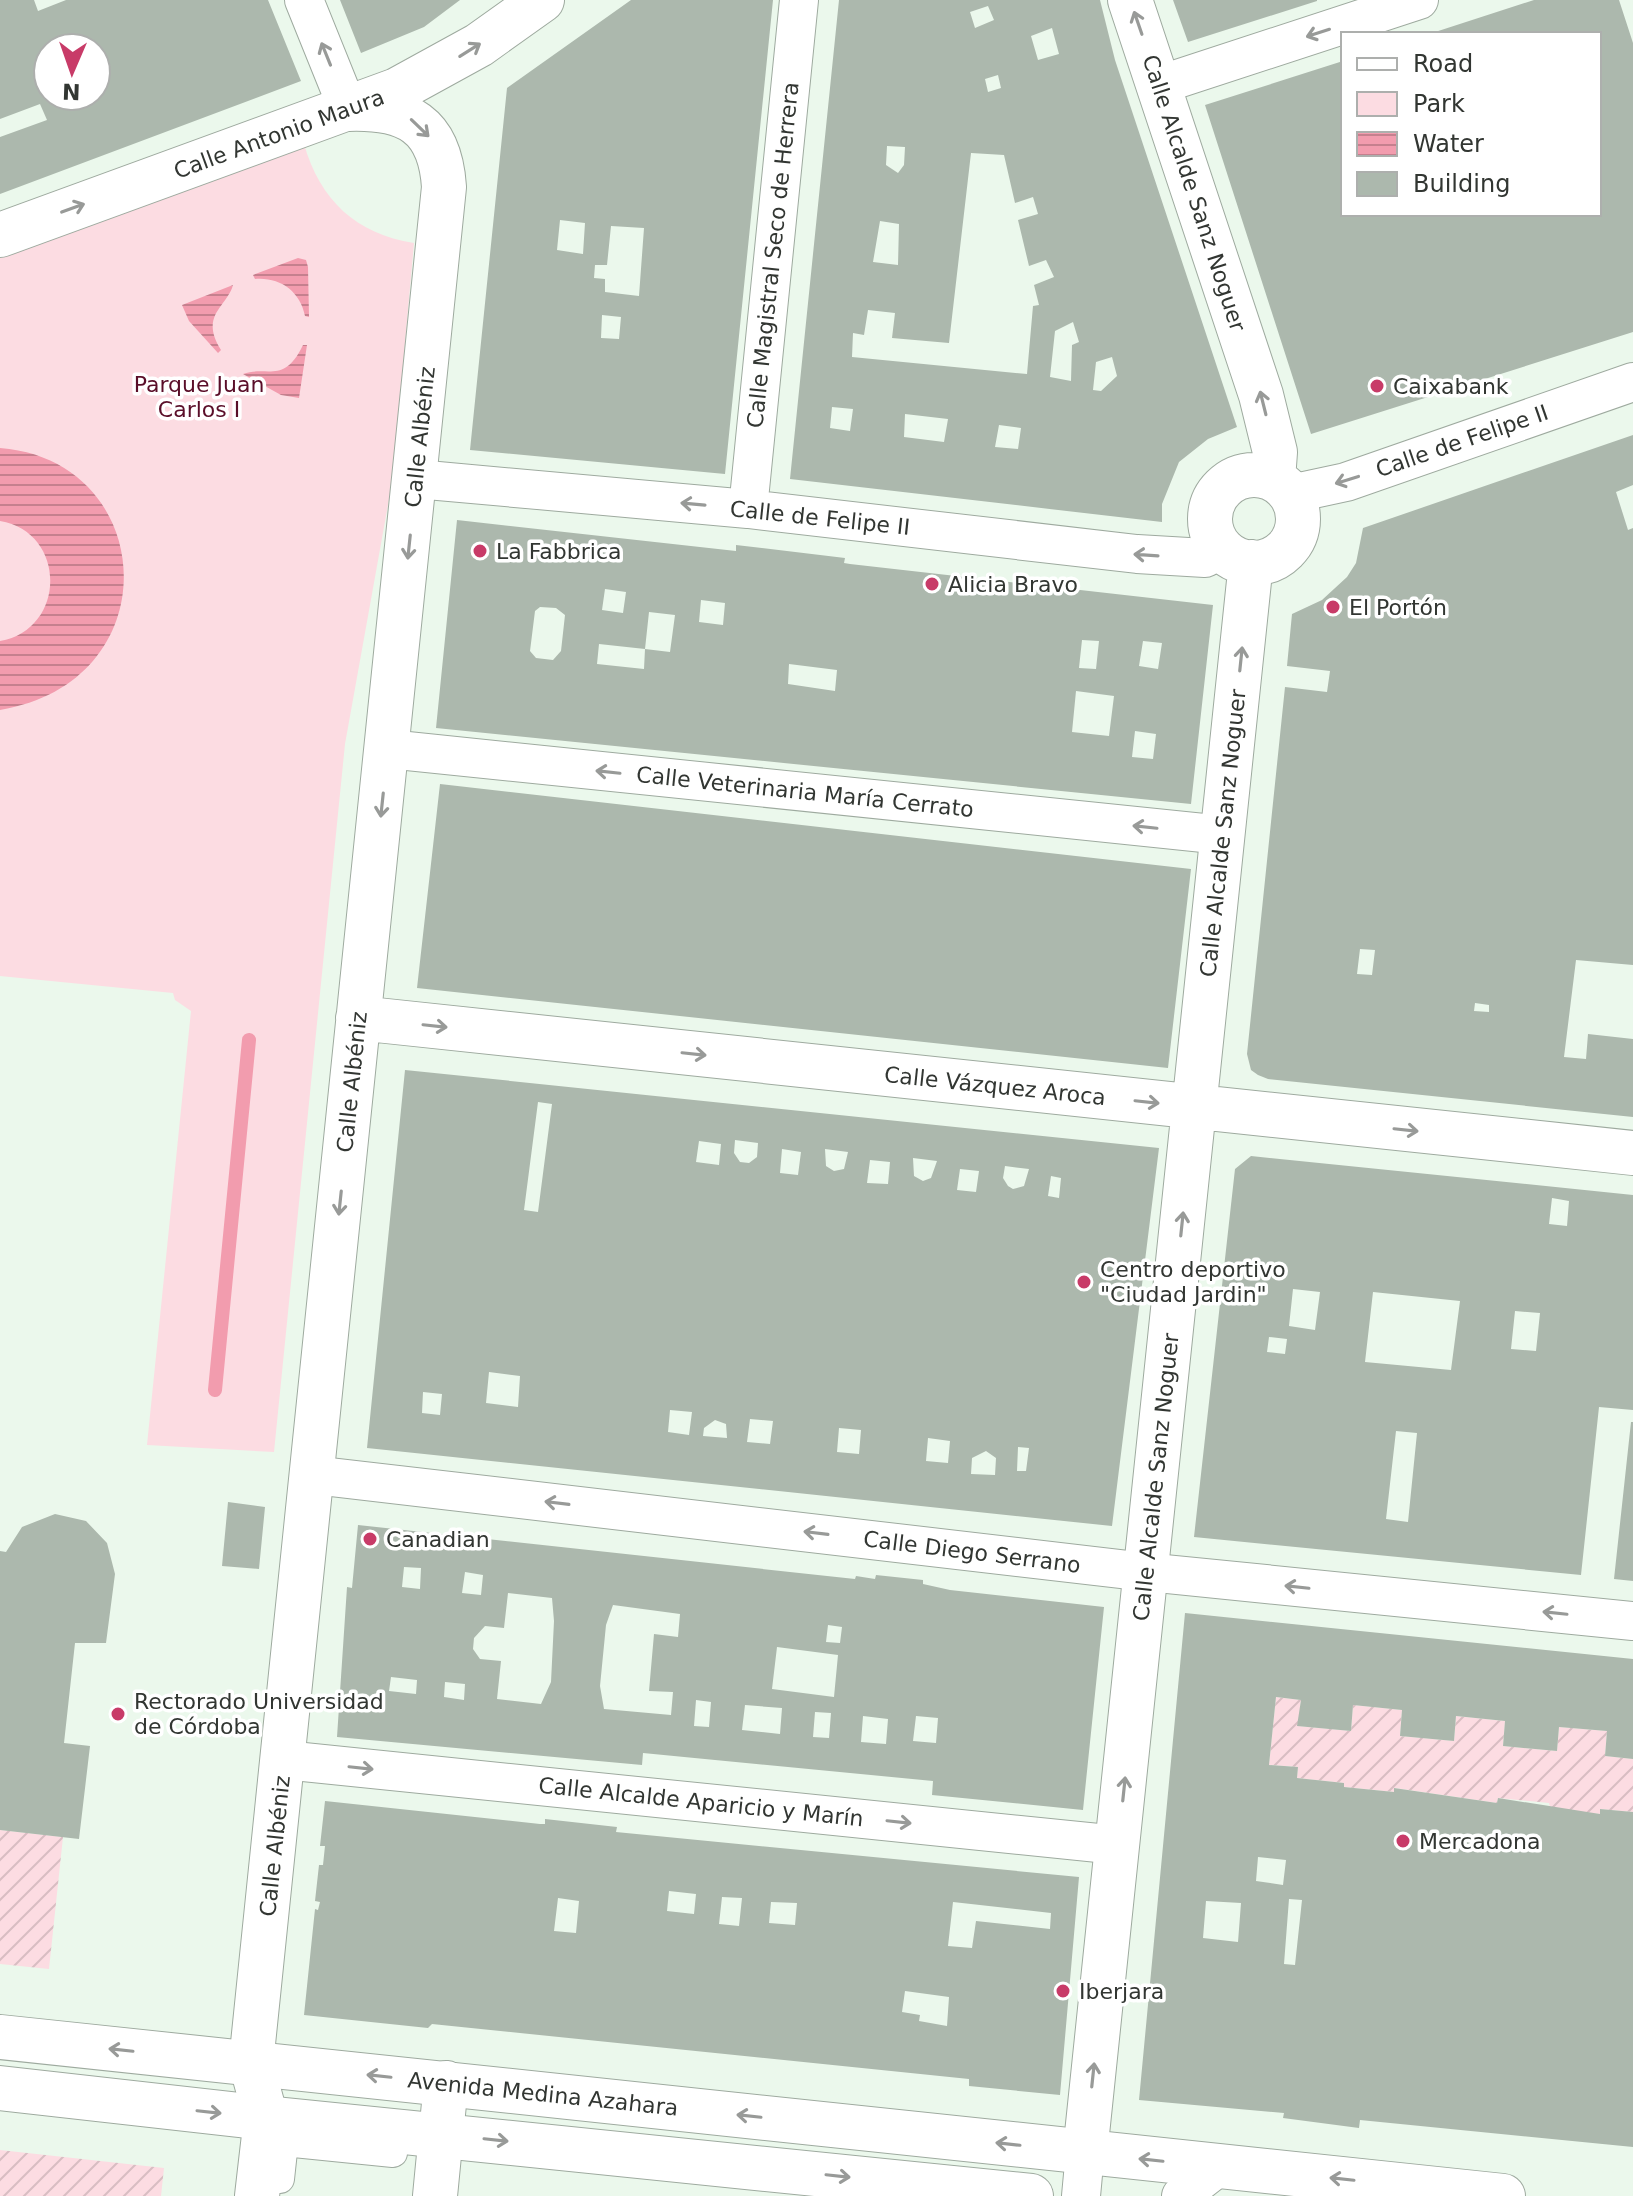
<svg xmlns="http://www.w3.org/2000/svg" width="1633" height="2196" font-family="'DejaVu Sans',sans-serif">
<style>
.park{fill:#fcdce2}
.garden{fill:url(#garden-furrows)}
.water{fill:url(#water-rules)}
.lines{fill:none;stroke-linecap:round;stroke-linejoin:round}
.stream{stroke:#f29cae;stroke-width:14}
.building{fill:#acb8ad;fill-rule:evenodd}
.pedestrian-casing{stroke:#9eaa9f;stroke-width:30}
.minor-casing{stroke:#9eaa9f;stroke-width:40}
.tertiary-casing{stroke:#9eaa9f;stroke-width:46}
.primary-casing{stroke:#9eaa9f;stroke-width:46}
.pedestrian{stroke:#fff;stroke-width:28}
.minor{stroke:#fff;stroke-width:38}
.tertiary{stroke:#fff;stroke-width:44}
.primary{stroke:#fff;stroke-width:44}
.oneway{stroke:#989a98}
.poi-dot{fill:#c83b68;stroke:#fff;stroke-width:3}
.labels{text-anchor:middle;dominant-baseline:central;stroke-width:7;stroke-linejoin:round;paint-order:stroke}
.street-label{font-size:22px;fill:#323632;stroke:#fff}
.park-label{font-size:22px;fill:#5a0e29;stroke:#fff}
.poi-label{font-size:22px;fill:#323632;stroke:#fff;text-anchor:start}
</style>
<defs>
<pattern id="garden-furrows" width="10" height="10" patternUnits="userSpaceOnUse" patternTransform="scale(2)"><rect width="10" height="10" fill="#fcdce2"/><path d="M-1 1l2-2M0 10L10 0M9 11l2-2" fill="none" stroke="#d8bdc2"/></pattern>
<pattern id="water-rules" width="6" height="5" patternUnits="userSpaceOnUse" patternTransform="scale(2)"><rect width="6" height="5" fill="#f29cae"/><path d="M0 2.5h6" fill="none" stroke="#c5808e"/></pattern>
</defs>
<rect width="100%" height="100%" fill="#ebf8ec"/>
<path class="park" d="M304 144C320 200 356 234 414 243L393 477 345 744 274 1452 147 1445 191 1011 175 1000 173 993 0 976V258Z"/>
<path class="garden" d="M1276 1697 1301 1700 1298 1726 1351 1731 1353 1705 1402 1710 1400 1736 1454 1741 1456 1716 1505 1721 1503 1746 1557 1751 1559 1727 1607 1731 1605 1756 1633 1759V1812L1600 1809V1814L1550 1808 1549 1803 1498 1798 1497 1803 1395 1788 1394 1792 1344 1787V1783L1297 1778 1298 1767 1269 1765Z
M0 1830 63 1837 49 1969 0 1964Z
M0 2150 164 2168 161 2196H0Z"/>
<path class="water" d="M298 258 306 260 308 267 309 317 305 316C300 291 280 277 255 279L253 275Z
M233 285C227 307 199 315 221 350L218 353 189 321 182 305Z
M303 345H307L299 398 281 395 243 374C267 365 284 385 303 345Z
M0 448C158 460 172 682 0 710V641C67 629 67 532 0 521Z"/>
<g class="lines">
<path class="stream" d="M215 1390 249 1040"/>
</g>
<path class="building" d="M0 0H34L38 11 66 0H268L301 81 0 194V137L47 120 40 104 0 119ZM48 48H96V96H48Z
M340 0H460L424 27 361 53Z
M631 0H773L725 474 470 450 507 88ZM560 220 585 223 583 254 557 250ZM611 226 644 228 639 296 605 292V279L594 278 595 265H607ZM602 315 621 317 619 339 601 338Z
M839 0H1100L1115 60 1237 427 1208 439 1179 462 1162 504V522L790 479ZM988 6 994 20 975 28 970 12ZM1052 28 1059 54 1038 60 1031 36ZM998 75 1001 88 988 92 985 79ZM887 146 905 147 904 165 898 173 886 165ZM971 153 1004 155 1015 203 1033 197 1038 214 1018 220 1029 266 1046 260 1054 277 1034 285 1039 305 1033 306 1027 374 852 357 853 333 864 335 868 310 895 313 892 338 949 343ZM880 221 899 224 898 265 873 262ZM1073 322 1079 342 1072 345 1071 381 1050 377 1055 331ZM1112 357 1117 376 1101 391 1093 390 1096 362ZM832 407 853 409 850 431 830 428ZM905 414 948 419 944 442 904 437ZM999 425 1021 428 1018 449 995 447Z
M1173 0H1317V1L1188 42Z
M1534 0H1619L1633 43V332L1311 434 1205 105 1343 61V214H1599V34H1429Z
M1633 435V485L1616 492 1628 530 1633 528V965L1576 960 1564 1057 1586 1059 1588 1034 1633 1039V1117L1268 1079 1258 1075 1251 1070 1247 1054 1285 687 1327 692 1330 671 1287 666 1292 614 1322 600 1347 577 1356 563 1363 528ZM1360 949 1375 950 1372 975 1357 974ZM1475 1003 1489 1005V1012L1474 1011Z
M457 520 736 551V545L845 558 844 563 850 564 1213 605 1191 804 436 728ZM605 589 626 592 623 613 602 610ZM701 600 725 603 723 625 699 622ZM540 607 556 608 565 615 561 651 553 660 536 658 530 651 535 611ZM649 612 675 615 670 652 645 649 644 669 597 664 599 644 645 649ZM1082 640 1099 641 1096 669 1079 668ZM1143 641 1162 643 1158 669 1139 666ZM789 664 837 670 835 691 788 684ZM1076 691 1114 696 1109 736 1072 732ZM1135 731 1156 734 1153 759 1132 757Z
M440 784 1191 869 1168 1068 417 988Z
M405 1070 1159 1148 1112 1526 367 1448ZM538 1102 552 1104 538 1212 524 1210ZM735 1140 758 1143 757 1157 749 1163 740 1162 734 1153ZM699 1141 721 1144 719 1165 696 1162ZM782 1149 801 1152 798 1175 780 1173ZM825 1149 848 1152 844 1169 834 1171 826 1166ZM913 1158 937 1161 931 1178 923 1181 914 1176ZM870 1160 890 1162 888 1184 867 1183ZM1005 1166 1029 1169 1024 1186 1013 1189 1008 1186 1003 1178ZM960 1169 979 1171 976 1192 957 1190ZM1051 1176 1061 1178 1059 1198 1048 1196ZM489 1372 520 1376 518 1407 486 1403ZM423 1392 442 1394 440 1415 422 1413ZM670 1410 692 1412 689 1435 668 1432ZM750 1419 773 1421 770 1444 747 1442ZM715 1420 726 1424 727 1438 703 1436 704 1428ZM839 1428 861 1430 859 1454 837 1452ZM928 1438 950 1441 948 1463 926 1461ZM1018 1447 1029 1448 1026 1471H1017ZM986 1451 996 1458 995 1475 971 1474 972 1458Z
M1251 1156 1633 1195V1410L1599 1407 1581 1575 1194 1537 1235 1169ZM1552 1198 1569 1201 1567 1226 1549 1224ZM1293 1289 1320 1292 1315 1330 1289 1326ZM1373 1292 1460 1301 1451 1370 1365 1362ZM1515 1311 1540 1313 1536 1351 1511 1349ZM1269 1337 1287 1339 1285 1354 1267 1352ZM1396 1431 1417 1433 1408 1522 1386 1519Z
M1631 1422H1633V1581L1614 1579Z
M228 1502 265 1507 259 1569 222 1566Z
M55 1514 86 1521 107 1543 115 1574 106 1643H75L64 1743 90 1746 79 1839 0 1830V1551L6 1552 22 1527Z
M358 1525 855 1579 856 1576 875 1579 876 1575 923 1580V1584L950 1590 1104 1607 1083 1810 932 1795 933 1781 643 1753 642 1765 337 1737 347 1587 352 1588ZM404 1567 421 1568 420 1589 402 1587ZM465 1572 483 1575 481 1595 462 1593ZM508 1593 552 1598 554 1621 551 1682 541 1704 497 1699 501 1661 480 1659 473 1649 474 1638 485 1626 504 1628ZM613 1605 680 1614 678 1637 654 1634 649 1691 673 1692 671 1715 604 1709 600 1686 606 1625ZM828 1625 842 1627 840 1643 826 1642ZM777 1647 838 1655 834 1697 772 1689ZM391 1677 417 1680 416 1694 389 1691ZM445 1682 465 1684 464 1700 444 1697ZM696 1700 711 1702 709 1727 694 1726ZM745 1705 782 1708 780 1734 742 1730ZM815 1712 831 1713 829 1738 813 1737ZM863 1716 888 1719 886 1744 861 1742ZM916 1716 938 1718 936 1743 913 1741Z
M1185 1613 1633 1659V1759L1605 1756 1607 1731 1559 1727 1557 1751 1503 1746 1505 1721 1456 1716 1454 1741 1400 1736 1402 1710 1353 1705 1351 1731 1297 1726 1301 1700 1276 1697 1269 1765 1298 1767 1297 1778 1344 1783V1787L1394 1792V1788L1497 1803 1498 1798 1600 1814V1809L1633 1812V2147L1360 2120 1359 2128 1283 2118 1284 2113 1139 2100ZM1258 1857 1286 1860 1283 1885 1256 1881ZM1289 1899 1302 1900 1295 1965 1284 1964ZM1206 1901 1241 1903 1238 1942 1203 1938Z
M325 1801 540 1824H545V1819L617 1827 616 1832 1079 1877 1060 2095 969 2086V2079L432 2024 428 2028 304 2015 315 1909 318 1910 320 1902 315 1901 319 1865H323L325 1846H320ZM669 1891 696 1894 694 1914 667 1911ZM722 1897 742 1898 739 1926 719 1924ZM558 1898 579 1901 576 1933 554 1931ZM771 1902 797 1903 795 1925 769 1923ZM953 1902 1051 1913 1050 1929 976 1921 972 1948 948 1946ZM905 1991 949 1997 947 2026 919 2021 920 2015 902 2012Z"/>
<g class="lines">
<g class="pedestrian-casing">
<path id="pedestrian" d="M280 2179 284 2142 393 2153"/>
</g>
<g class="minor-casing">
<path id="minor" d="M304 0 348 109
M1159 85 1419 0
M416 479 748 509 1137 554 1205 558 1222 549
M1290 494 1346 482 1633 382
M748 509 799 0
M388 749 1223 835
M313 1475 1146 1572 1633 1621
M284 1760 1118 1845
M1081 2196 1085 2153
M1181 2196 1218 2167"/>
</g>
<g class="tertiary-casing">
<path id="tertiary" d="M1130 0 1261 395 1275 452 1273 479
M1210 519a44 44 0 1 1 88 0a44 44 0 1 1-88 0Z
M358 1018 1633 1153
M1085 2153 1251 562
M257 2196 266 2118 251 2063 444 187C440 124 407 107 348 109
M435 2196 446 2083"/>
</g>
<g class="primary-casing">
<path id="primary" d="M0 235 397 90 479 45 542 0
M0 2037 1503 2196
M0 2088 266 2118 1031 2196"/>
</g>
<use href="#pedestrian" class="pedestrian"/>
<use href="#minor" class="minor"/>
<use href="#tertiary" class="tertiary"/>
<use href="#primary" class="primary"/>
</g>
<defs><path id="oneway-shaft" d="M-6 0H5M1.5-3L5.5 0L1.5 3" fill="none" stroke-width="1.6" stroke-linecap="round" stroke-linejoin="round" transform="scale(2)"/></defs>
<g class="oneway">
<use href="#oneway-shaft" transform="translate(1138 23) rotate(-109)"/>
<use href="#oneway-shaft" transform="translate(1318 33) rotate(162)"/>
<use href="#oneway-shaft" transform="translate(470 50) rotate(-32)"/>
<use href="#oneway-shaft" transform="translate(326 54) rotate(-112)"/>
<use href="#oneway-shaft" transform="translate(420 128) rotate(44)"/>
<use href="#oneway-shaft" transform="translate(73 208) rotate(-20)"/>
<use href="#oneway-shaft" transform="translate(1263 403) rotate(-104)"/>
<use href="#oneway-shaft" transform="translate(1347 480) rotate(163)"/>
<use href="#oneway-shaft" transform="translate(693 504) rotate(-175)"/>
<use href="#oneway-shaft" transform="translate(409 547) rotate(96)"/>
<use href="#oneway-shaft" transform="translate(1146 555) rotate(-176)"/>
<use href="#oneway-shaft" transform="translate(1241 659) rotate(-84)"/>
<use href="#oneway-shaft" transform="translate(608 772) rotate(-174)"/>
<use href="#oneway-shaft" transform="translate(382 805) rotate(96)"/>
<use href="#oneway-shaft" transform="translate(1145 827) rotate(-174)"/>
<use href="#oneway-shaft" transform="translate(435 1026) rotate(6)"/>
<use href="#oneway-shaft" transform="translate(694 1054) rotate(6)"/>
<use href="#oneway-shaft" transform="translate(1147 1102) rotate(6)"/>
<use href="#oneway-shaft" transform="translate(1406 1130) rotate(6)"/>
<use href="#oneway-shaft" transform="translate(340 1203) rotate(96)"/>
<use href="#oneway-shaft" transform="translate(1182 1224) rotate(-84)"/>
<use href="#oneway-shaft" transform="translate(557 1503) rotate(-173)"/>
<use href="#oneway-shaft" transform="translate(816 1533) rotate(-173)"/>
<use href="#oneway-shaft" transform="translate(1297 1587) rotate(-174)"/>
<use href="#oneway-shaft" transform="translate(1555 1613) rotate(-174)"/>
<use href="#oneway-shaft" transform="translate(361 1768) rotate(6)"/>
<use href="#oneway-shaft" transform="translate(1124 1789) rotate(-84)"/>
<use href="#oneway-shaft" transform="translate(899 1822) rotate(6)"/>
<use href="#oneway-shaft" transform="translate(121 2050) rotate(-174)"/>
<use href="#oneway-shaft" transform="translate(1093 2075) rotate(-84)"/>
<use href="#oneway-shaft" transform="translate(379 2076) rotate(-174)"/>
<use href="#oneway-shaft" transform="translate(209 2112) rotate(6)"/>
<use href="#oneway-shaft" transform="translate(749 2116) rotate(-174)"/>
<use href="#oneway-shaft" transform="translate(496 2140) rotate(6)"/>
<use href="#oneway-shaft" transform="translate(1008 2144) rotate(-174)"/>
<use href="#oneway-shaft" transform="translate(1151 2160) rotate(-174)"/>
<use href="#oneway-shaft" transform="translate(838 2176) rotate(6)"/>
<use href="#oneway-shaft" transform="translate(1342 2179) rotate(-174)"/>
</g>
<g class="poi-dot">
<circle cx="1377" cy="386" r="8"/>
<circle cx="480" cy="551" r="8"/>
<circle cx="932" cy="584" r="8"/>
<circle cx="1333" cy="607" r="8"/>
<circle cx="1084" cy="1282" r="8"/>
<circle cx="370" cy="1539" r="8"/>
<circle cx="118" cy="1714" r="8"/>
<circle cx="1403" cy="1841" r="8"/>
<circle cx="1063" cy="1991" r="8"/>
</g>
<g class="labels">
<g class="street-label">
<text transform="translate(279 134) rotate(-20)">Calle Antonio Maura</text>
<text transform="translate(1194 193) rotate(72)">Calle Alcalde Sanz Noguer</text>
<text transform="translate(773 255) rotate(-84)">Calle Magistral Seco de Herrera</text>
<text transform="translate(420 437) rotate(-84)">Calle Albéniz</text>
<text transform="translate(1462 441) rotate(-19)">Calle de Felipe II</text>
<text transform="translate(820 518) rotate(6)">Calle de Felipe II</text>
<text transform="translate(805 792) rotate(6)">Calle Veterinaria María Cerrato</text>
<text transform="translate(1223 833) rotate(-84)">Calle Alcalde Sanz Noguer</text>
<text transform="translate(352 1082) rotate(-84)">Calle Albéniz</text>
<text transform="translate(995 1086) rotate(6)">Calle Vázquez Aroca</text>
<text transform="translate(1156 1477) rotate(-84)">Calle Alcalde Sanz Noguer</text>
<text transform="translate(972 1552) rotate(7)">Calle Diego Serrano</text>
<text transform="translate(701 1802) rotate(6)">Calle Alcalde Aparicio y Marín</text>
<text transform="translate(275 1846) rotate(-84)">Calle Albéniz</text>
<text transform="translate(543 2094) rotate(6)">Avenida Medina Azahara</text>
</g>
<g class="park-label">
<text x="199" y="384">Parque Juan<tspan x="199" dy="25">Carlos I</tspan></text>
</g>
<g class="poi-label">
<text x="1393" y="386">Caixabank</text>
<text x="496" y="551">La Fabbrica</text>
<text x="948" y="584">Alicia Bravo</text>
<text x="1349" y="607">El Portón</text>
<text x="1100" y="1269">Centro deportivo<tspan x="1100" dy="25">"Ciudad Jardin"</tspan></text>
<text x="386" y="1539">Canadian</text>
<text x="134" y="1701">Rectorado Universidad<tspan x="134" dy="25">de Córdoba</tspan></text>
<text x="1419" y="1841">Mercadona</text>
<text x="1079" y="1991">Iberjara</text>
</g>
</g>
<rect x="1341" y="32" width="260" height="184" fill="#ffffff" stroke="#adafad" stroke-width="2"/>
<rect x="1357" y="58" width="40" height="12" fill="#ffffff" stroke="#adafad" stroke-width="2"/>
<text x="1413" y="72" font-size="24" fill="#323632">Road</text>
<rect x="1357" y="92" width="40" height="24" fill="#fcdce2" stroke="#adafad" stroke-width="2"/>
<text x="1413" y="112" font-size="24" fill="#323632">Park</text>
<rect x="1357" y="132" width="40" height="24" fill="url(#water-rules)" stroke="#adafad" stroke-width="2"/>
<text x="1413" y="152" font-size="24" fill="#323632">Water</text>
<rect x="1357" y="172" width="40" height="24" fill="#acb8ad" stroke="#adafad" stroke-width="2"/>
<text x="1413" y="192" font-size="24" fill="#323632">Building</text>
<g transform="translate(72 72) rotate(182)"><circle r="38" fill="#ffffff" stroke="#adafad" stroke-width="2"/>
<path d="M0-6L14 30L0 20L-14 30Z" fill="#c83b68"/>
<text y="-12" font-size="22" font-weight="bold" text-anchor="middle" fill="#323632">N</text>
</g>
</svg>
